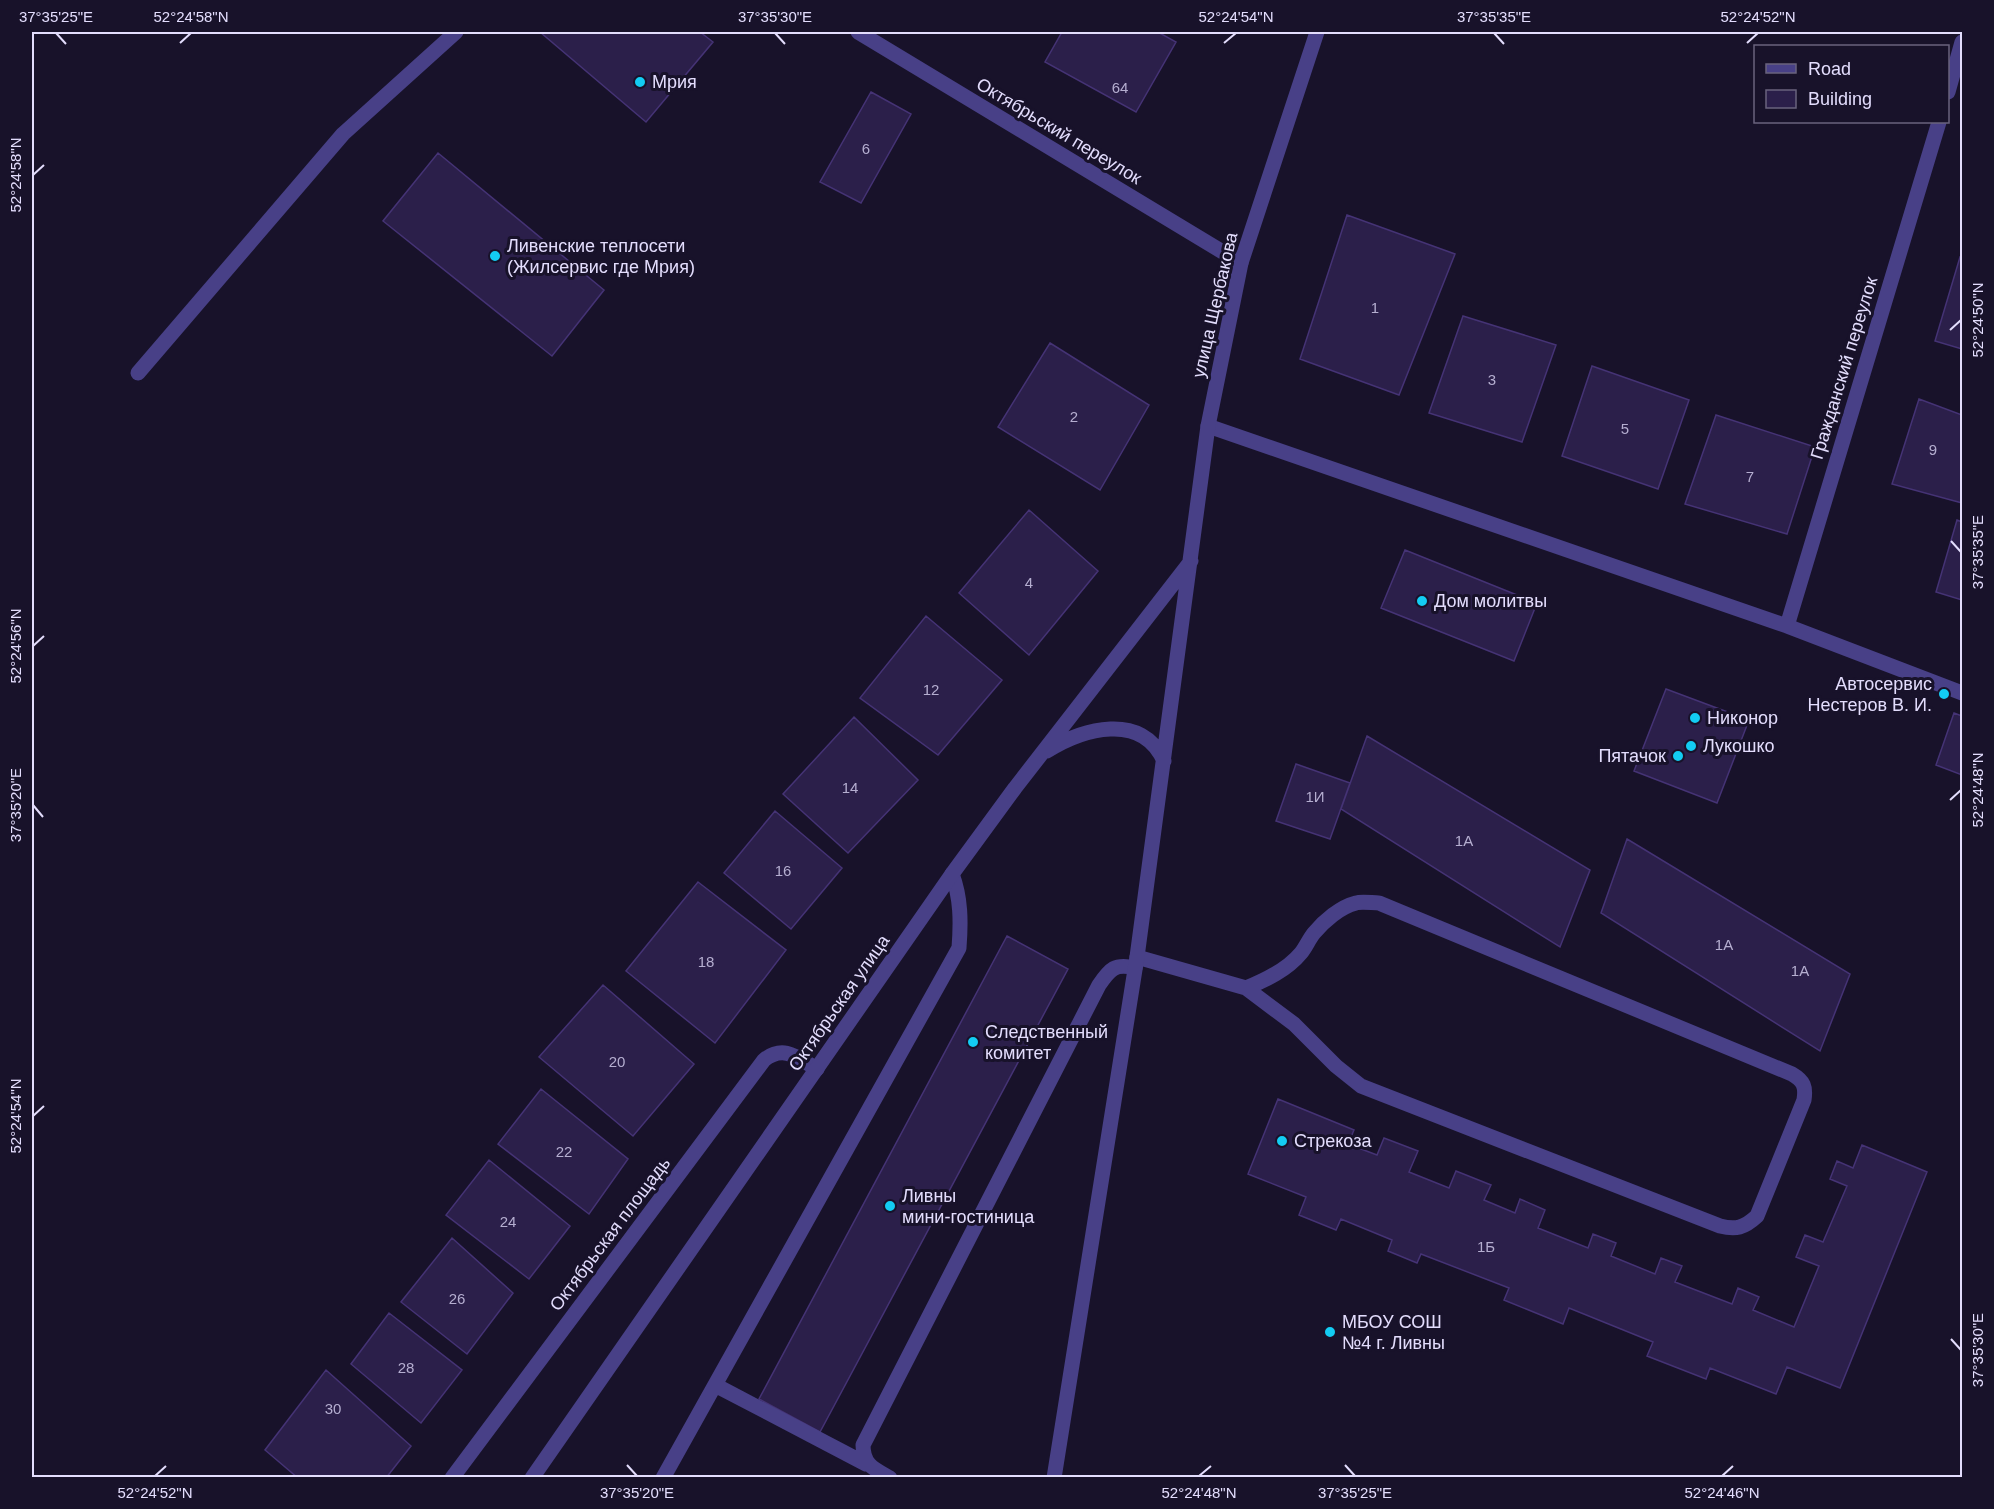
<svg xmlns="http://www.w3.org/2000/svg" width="1994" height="1509" font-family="Helvetica,sans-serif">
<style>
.building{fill:#2b1f4a;stroke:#453375;stroke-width:1.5}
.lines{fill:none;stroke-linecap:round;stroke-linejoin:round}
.service{stroke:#484087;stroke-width:15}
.minor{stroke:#484087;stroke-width:15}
.tertiary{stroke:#484087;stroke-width:15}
.ticks{fill:none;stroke:#e3ddfd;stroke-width:2}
.poi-dot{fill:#13ccf3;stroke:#18122a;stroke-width:2}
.labels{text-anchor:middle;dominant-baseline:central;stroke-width:6;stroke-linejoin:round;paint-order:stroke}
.number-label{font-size:15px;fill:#b5aed0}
.poi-label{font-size:18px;fill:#e3ddfd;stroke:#18122a;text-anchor:start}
.street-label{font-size:18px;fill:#e3ddfd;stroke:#18122a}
.neatline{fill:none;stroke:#e3ddfd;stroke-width:2}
.ticks-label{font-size:15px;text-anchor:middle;fill:#e3ddfd}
</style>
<rect width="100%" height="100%" fill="#18122a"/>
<path class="building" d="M540 32H700L713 42 646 122Z
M1062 32H1158L1176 42 1136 112 1045 62Z
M871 92 911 114 861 203 820 182Z
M438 153 604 290 552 356 383 221Z
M1347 215 1455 254 1399 395 1300 359Z
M1960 257 1962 258V349L1935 341Z
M1463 316 1556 345 1522 442 1429 413Z
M1050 343 1149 405 1100 490 998 427Z
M1592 366 1689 400 1658 489 1562 456Z
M1919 399 1962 415V503L1892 484Z
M1716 415 1815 447 1787 534 1685 504Z
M1029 510 1098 571 1029 655 959 593Z
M1957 520 1962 522V600L1936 592Z
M1405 550 1537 603 1514 661 1381 608Z
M926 616 1002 680 938 755 860 698Z
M1666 689 1749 720 1717 803 1634 771Z
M1954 713 1962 716V775L1936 765Z
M854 717 918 780 848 853 783 794Z
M1367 736 1590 870 1560 947 1341 809Z
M1296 764 1350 783 1330 839 1276 821Z
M775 811 842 868 791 929 724 873Z
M1627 839 1850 974 1820 1051 1601 913Z
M698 882 786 950 715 1043 626 971Z
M1007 936 1068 969 820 1432 759 1399Z
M603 985 694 1064 633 1136 539 1057Z
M541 1089 628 1159 589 1214 498 1144Z
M1278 1099 1354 1130 1348 1144 1377 1155 1384 1138 1418 1151 1409 1172 1449 1188 1456 1171 1491 1185 1484 1200 1515 1213 1520 1199 1545 1210 1538 1228 1588 1248 1593 1234 1616 1243 1611 1256 1655 1274 1661 1258 1682 1266 1675 1282 1732 1304 1738 1288 1759 1297 1753 1310 1794 1327 1819 1266 1796 1257 1805 1235 1823 1242 1847 1186 1830 1179 1837 1161 1853 1168 1862 1145 1927 1172 1840 1388 1787 1367 1776 1394 1710 1368 1706 1379 1647 1356 1653 1342 1569 1308 1563 1324 1504 1300 1509 1288 1421 1254 1417 1263 1388 1251 1392 1240 1341 1219 1336 1230 1299 1215 1306 1197 1248 1174Z
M489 1160 570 1226 529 1279 446 1215Z
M452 1238 513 1293 467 1354 401 1302Z
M389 1313 462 1370 421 1423 351 1364Z
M326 1370 411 1446 386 1478H298L265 1450Z"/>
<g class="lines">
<path class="service" d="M138 373 343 134 456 32
M1137 957 1246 988 1294 1024 1336 1066 1361 1086 1720 1226C1736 1230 1744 1228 1757 1216L1804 1100C1806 1087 1804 1081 1792 1074L1379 903C1372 903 1362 901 1356 903 1340 907 1324 921 1314 933 1309 939 1306 947 1301 953 1287 970 1266 980 1246 988
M715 1385 866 1464
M663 1478 959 948C961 922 961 898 952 874
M890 1478C874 1469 863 1465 863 1445L1099 985C1110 969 1115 963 1135 968"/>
<path class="minor" d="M858 32 1241 263
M1948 92 1962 42
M1208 426 1787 626 1962 693
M1787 626 1939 122
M452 1478 764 1060C784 1044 798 1058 817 1069"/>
<path class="tertiary" d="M1047 751C1082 729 1142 711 1164 761
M532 1478 952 874 1015 788 1191 561
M1054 1478 1137 957 1208 426 1241 263 1317 32"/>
</g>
<path class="ticks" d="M56 33 66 44M775 33 785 44M1494 33 1504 44M180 43 191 33M1224 43 1236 33M1747 43 1758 33M33 175 44 165M1950 330 1961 320M1951 541 1961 552M33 646 44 636M1950 800 1961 790M33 805 43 817M33 1116 44 1106M1951 1339 1961 1350M627 1465 637 1476M1345 1465 1355 1476M155 1476 166 1466M1199 1476 1211 1466M1722 1476 1733 1466"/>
<g class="poi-dot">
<circle cx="640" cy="82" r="6"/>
<circle cx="495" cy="256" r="6"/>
<circle cx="1422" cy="601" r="6"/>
<circle cx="1944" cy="694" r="6"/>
<circle cx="1695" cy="718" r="6"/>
<circle cx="1691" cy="746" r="6"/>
<circle cx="1678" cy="756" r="6"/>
<circle cx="973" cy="1042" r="6"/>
<circle cx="1282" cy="1141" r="6"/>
<circle cx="890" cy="1206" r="6"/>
<circle cx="1330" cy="1332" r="6"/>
</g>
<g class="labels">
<g class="number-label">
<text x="1120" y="87">64</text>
<text x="866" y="148">6</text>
<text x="1375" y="307">1</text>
<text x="1492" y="379">3</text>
<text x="1074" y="416">2</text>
<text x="1625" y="428">5</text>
<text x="1933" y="449">9</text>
<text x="1750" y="476">7</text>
<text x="1029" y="582">4</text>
<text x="931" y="689">12</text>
<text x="850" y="787">14</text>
<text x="1315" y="796">1И</text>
<text x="1464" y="840">1А</text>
<text x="783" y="870">16</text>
<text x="1724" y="944">1А</text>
<text x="706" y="961">18</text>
<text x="1800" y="970">1А</text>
<text x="617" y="1061">20</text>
<text x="564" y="1151">22</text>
<text x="508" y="1221">24</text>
<text x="1486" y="1246">1Б</text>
<text x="457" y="1298">26</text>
<text x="406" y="1367">28</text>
<text x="333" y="1408">30</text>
</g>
<g class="poi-label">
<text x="652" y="82">Мрия</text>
<text x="507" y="246">Ливенские теплосети<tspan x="507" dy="21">(Жилсервис где Мрия)</tspan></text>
<text x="1434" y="601">Дом молитвы</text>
<text x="1932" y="684" text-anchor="end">Автосервис<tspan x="1932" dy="21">Нестеров В. И.</tspan></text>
<text x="1707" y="718">Никонор</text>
<text x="1703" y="746">Лукошко</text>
<text x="1666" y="756" text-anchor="end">Пятачок</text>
<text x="985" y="1032">Следственный<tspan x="985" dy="21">комитет</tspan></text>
<text x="1294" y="1141">Стрекоза</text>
<text x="902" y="1196">Ливны<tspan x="902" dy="21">мини-гостиница</tspan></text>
<text x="1342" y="1322">МБОУ СОШ<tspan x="1342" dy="21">№4 г. Ливны</tspan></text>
</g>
<g class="street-label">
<text transform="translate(1059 131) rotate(31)">Октябрьский переулок</text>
<text transform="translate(1215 305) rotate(-77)">улица Щербакова</text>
<text transform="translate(1844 368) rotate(-73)">Гражданский переулок</text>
<text transform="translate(839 1003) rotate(-55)">Октябрьская улица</text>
<text transform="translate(610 1234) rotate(-53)">Октябрьская площадь</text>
</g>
</g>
<rect width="1994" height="1509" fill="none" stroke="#18122a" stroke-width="66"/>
<rect x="1754" y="45" width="195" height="78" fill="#18122a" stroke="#69637e" stroke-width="1.5"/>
<rect x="1766" y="64" width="30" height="9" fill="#484087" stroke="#69637e" stroke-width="1.5"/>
<text x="1808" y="75" font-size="18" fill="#e3ddfd">Road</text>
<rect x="1766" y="90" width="30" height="18" fill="#2b1f4a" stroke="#69637e" stroke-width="1.5"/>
<text x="1808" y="105" font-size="18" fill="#e3ddfd">Building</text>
<rect x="33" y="33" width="1928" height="1443" class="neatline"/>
<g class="ticks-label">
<text x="56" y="22">37°35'25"E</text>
<text x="191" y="22">52°24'58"N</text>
<text x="775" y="22">37°35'30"E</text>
<text x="1236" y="22">52°24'54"N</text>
<text x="1494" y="22">37°35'35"E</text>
<text x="1758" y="22">52°24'52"N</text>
<text transform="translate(16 175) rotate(-90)" y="5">52°24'58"N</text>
<text transform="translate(1978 320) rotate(-90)" y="5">52°24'50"N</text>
<text transform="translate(1978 552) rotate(-90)" y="5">37°35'35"E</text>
<text transform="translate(16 646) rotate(-90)" y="5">52°24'56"N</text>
<text transform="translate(1978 790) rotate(-90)" y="5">52°24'48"N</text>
<text transform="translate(16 805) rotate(-90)" y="5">37°35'20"E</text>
<text transform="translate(16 1116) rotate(-90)" y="5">52°24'54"N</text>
<text transform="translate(1978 1350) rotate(-90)" y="5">37°35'30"E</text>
<text x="155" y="1498">52°24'52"N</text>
<text x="637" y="1498">37°35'20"E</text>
<text x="1199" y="1498">52°24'48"N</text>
<text x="1355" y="1498">37°35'25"E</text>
<text x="1722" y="1498">52°24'46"N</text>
</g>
</svg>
